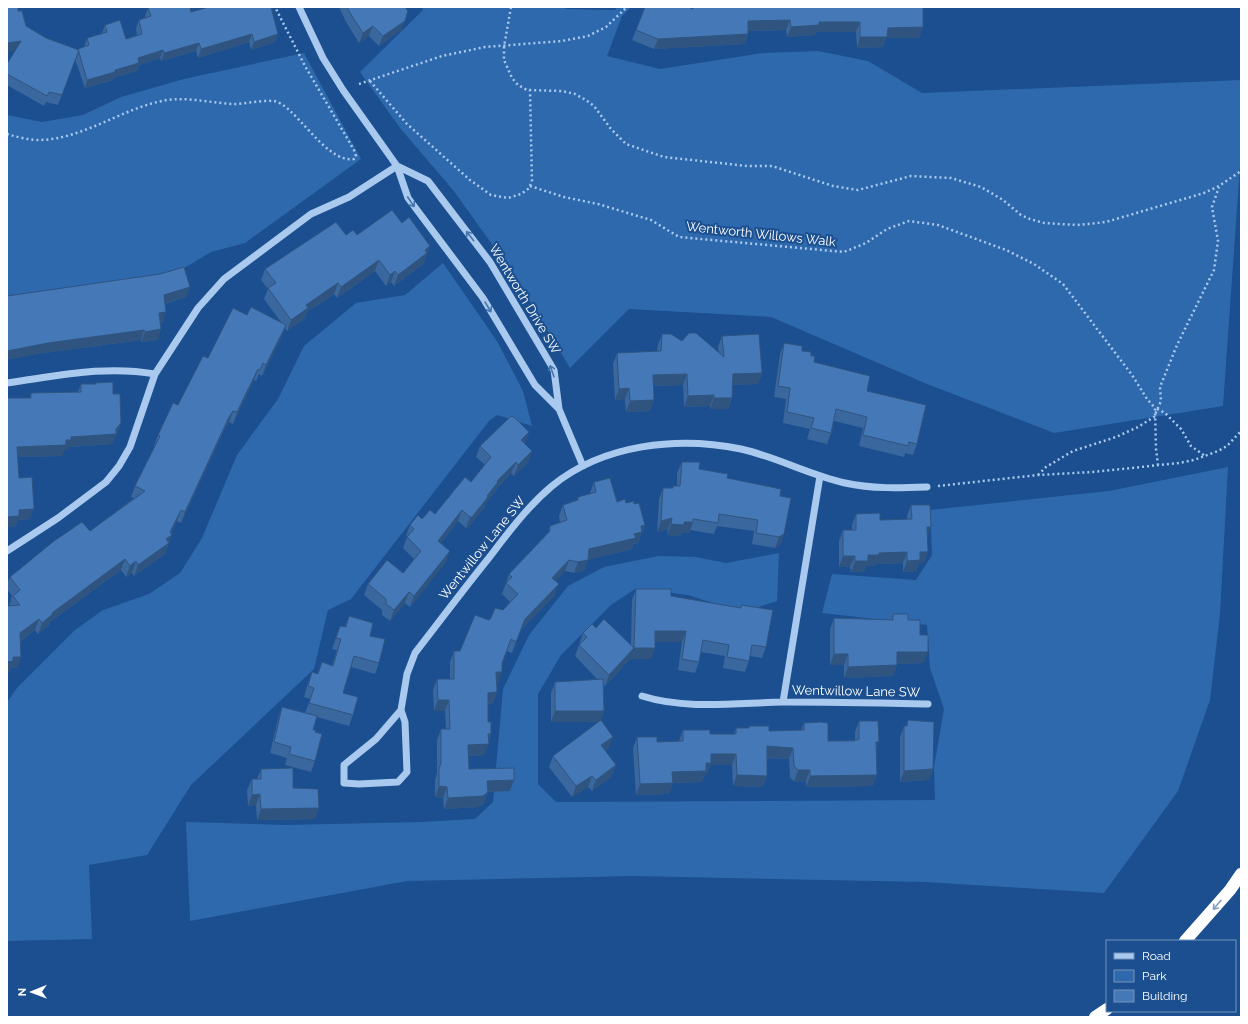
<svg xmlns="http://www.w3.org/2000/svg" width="1248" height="1024" font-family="Raleway,sans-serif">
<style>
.green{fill:#2e69ad}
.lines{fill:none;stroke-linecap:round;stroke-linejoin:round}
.path{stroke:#a9c9ee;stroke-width:2.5;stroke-dasharray:2 3;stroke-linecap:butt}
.minor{stroke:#a9c9ee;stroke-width:7}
.highway{stroke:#fff;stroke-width:12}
.wall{fill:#3a679d}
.shaded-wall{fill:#305480}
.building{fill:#4478b7;stroke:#305480}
.oneway{stroke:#4674ac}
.oneway2{stroke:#829ec1}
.labels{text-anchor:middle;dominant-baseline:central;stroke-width:4;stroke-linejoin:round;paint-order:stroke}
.street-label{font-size:13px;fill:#fff;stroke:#1b4f8f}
</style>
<rect width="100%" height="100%" fill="#1b4f8f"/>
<path class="green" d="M422 7H565V9L615 10 617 7H631L622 16 607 56 660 69 763 53 818 51 868 61 922 93 1241 80V152L1223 406 1054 433 927 384 771 317 629 309 570 368 533 306 494 247 453 190 400 128 360 72 423 10Z
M304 53 361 159 245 243 211 252 171 276 7 300V115L42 122 83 115 121 97 184 79Z
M443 263 497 341 523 391 532 426 497 415 489 421 351 599 328 610 314 669 191 785 147 855 89 865 92 939 7 941V702L17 688 75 630 103 610 149 594 180 573 202 538 237 455 278 399 304 346 356 303 405 295Z
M1228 467 1220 614 1210 700 1178 791 1104 893 925 882 633 876 407 881 190 921 186 822 286 825 420 822 475 819 493 802 503 689 529 635 568 586 604 567 658 556 696 557 726 563 779 553 777 601 755 608 731 609 688 595 635 589 611 605 561 655 538 694V784L556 802 935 800 934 767 944 709 930 668 927 625 822 613 832 574 916 580 932 555 930 510 1109 491Z"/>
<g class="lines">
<path class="path" d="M511 7 504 47V60L512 78 518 85 527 90 562 91 575 94 586 100 594 106 611 129 626 144 664 157 747 166H772L833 186 858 190 911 176 951 178 981 187 1003 200 1021 215 1030 219 1044 223 1077 225 1106 222 1204 193 1219 186 1241 171
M370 81 407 124 470 180 491 195 508 198 521 194 528 189 532 182 530 90
M359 84 442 56 485 47 562 41 588 36 606 27 627 7
M7 134C17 137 29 140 40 140 84 139 124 107 167 100 190 97 211 103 233 104 246 104 260 100 273 101 294 102 325 164 354 159L356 156 354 150 305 66 275 7
M530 186 564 197 598 204 651 220 679 237 844 252 866 243 887 229 909 221 938 225 1006 250 1034 264 1063 284 1132 375 1147 399 1155 408 1156 449 1158 465
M1157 409 1165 413 1181 429 1191 446 1205 456
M1038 475 1046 467 1073 451 1116 437 1138 427 1154 417 1161 401 1160 387 1177 345 1214 270 1218 241 1212 207 1219 187
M938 486 1038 475 1093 472 1179 463 1194 460 1218 451 1227 446 1241 431"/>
<path class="minor" d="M299 7 323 58 343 90 397 166 408 198 483 298 535 385 559 409
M397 166 428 181 490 262 554 370 559 409 583 466
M7 383C58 376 104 365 155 374
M7 551 58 518 106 482 119 466 130 447 155 374 198 308 224 279 311 214 349 197 397 166
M642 696C686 710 736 703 782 702 831 702 879 703 928 704
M783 702 820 476
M401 710 405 722 407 772 398 782 359 784 344 783V765L376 739 401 710 407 674 415 653C439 622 463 590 488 559 508 533 527 507 552 486 603 444 678 436 741 449 777 457 809 475 845 483 872 489 900 488 927 487"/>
<path class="highway" d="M1185 941 1230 890 1241 874
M1095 1017 1107 1009"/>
</g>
<path class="wall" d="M339 7H405L401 30 379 46 369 36 359 43 346 22Z
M645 7H923V27L919 38H886L883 47 857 48 856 32H816L815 35 787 37 786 30 748 31V34L745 44 654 49 632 40Z
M148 8 191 12 275 42 251 50 249 42 198 58 196 51 161 61 160 58 139 65 137 71 113 78V80L85 88 75 59 58 105 46 102 44 106 7 85V64L15 51 18 11 26 26 46 38 77 50 78 49 84 47 87 38 102 34V33L105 25 126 39 137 36 136 28 139 20 146 18 145 16Z
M402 223 430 246 423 264 394 286 391 282 386 286 375 271 337 298 334 294 307 312 304 319 287 331 285 328 282 336 262 376 259 374 256 381 254 380 233 424 229 422 225 428 181 523 177 521 171 533 172 535 165 554 134 576 132 573 126 577 121 570 50 622 49 625 38 634 35 630 21 641 17 668H11L9 672 7 673V606H9L12 596 7 589V584L10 577 90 531 134 498 131 497 135 486 155 446H154L158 435 208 358 247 315 281 322 264 299 268 289 261 280 265 269 346 235H357Z
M190 287 186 297 165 304 163 323H161L158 340 141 342V340L44 353Z
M662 334 719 353 718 347 722 336 762 373 758 384 732 385V398L728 409H710V406L684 407 683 385 654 386V400L650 411 626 412 625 399 615 400 613 364 617 353 657 351 658 345Z
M784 343 802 351 811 356 814 362 867 391 917 444 913 455 905 453 904 457 859 446 863 428 834 421 831 433 827 444 807 439 810 429 783 423 786 399 774 397 780 354Z
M95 383 113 394 121 423 117 434 115 436 112 444 68 447V450H64L62 456 17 457 19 478 30 519 18 520 15 527H7V398H30L31 393 78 392 81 384H95Z
M529 432 525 443 524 444 532 451 528 462 514 476 511 473 496 490 494 493 486 503 484 508 468 528H466L458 521 441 543 446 562 410 607 405 603 390 621 382 615V610L364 595 368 584 403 573 414 559 403 548 407 537 406 536 410 525 435 514 471 482 485 465 476 457 480 446Z
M682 462 699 469 780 496 784 534 780 545 775 548 752 544 754 531 717 526 714 534 690 530 689 533H681L680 536 667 535 668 529 657 532 659 499 663 488H672L673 486H677V473Z
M594 482 617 502 634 504 645 525 638 543 633 544 632 549 587 560 584 571 574 573 565 571 555 581V595L521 630 512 653 507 651 502 664 498 683H497V692L493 703 488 704V722L491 734 484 755 469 756V769L510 791 488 792 484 803 479 807 444 809 443 798 435 797V780L437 773V740L441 729H446L445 711H434L433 690 437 679H450V662L454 651H460L489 620 503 610 510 602 502 594 509 574 548 534 550 526 560 523 559 516 563 505 577 500 578 497 590 494V493Z
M911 505 931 527 927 537 928 552 924 563H919L916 571 903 572V563L876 564 875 566H866L864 572H851L850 567H839V541L843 530H852V525L856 514 880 520 907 519V516Z
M636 589 671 596 740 608 741 605 766 647 762 658 750 656 749 661 745 672 723 668 725 656 701 652 699 662 695 673 678 670 682 642H655V648L651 659H630L605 686 604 685 601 720 609 748 605 750 616 765 612 776 592 791 588 787 572 797 549 767 553 756 598 722H551V693L555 682 598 680 575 656 583 633 596 628 631 644 632 600Z
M893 614 908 620 920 635 924 663 897 664 893 676 844 678V665H830V629L834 618 891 620Z
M349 616 370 636 379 663 375 674 351 667 343 693 353 715 349 726 317 717 313 730 315 732V761L311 772 285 765 287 758 270 753 278 719 282 707 305 713 310 699 304 697 308 683 312 672 317 674 322 662 332 665 337 650 332 649 336 637 340 626 345 627Z
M908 720 933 769 929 780 900 782V737L904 726H906Z
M859 721 876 749 873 786 806 787V781L794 782 790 777 789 759 767 758V776L763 787 733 786 732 765H710L707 774H705L702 782 673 783 669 794 636 795 633 748 637 737 657 742 679 741 683 730 710 734H734L736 728H749V726L769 731 801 730 804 723 828 741 855 740V732Z
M261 769 293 788 319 808 315 819 257 820 256 805 248 806 247 790 252 779H257Z"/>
<path class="shaded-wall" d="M790 20 786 30 745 31 748 21Z
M405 21 401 30 379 46 383 36Z
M819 22H860L856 32H816L815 35 787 37 791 27Z
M373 26 369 36 359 43 363 33Z
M923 27 919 38H886L883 47 857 48 860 37 888 28Z
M252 34 249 42 198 58 201 49Z
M278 34 275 42 251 50 254 42Z
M748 34 745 44 654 49 658 39Z
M21 41 18 50 7 52V43Z
M199 43 196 51 161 61 164 53Z
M163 50 160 58 139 65 137 71 113 78V80L85 88 87 80 115 70 138 58Z
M430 246 423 264 394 286 398 275 425 250Z
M379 260 375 271 337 298 341 287Z
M395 271 391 282 386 286 390 275Z
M338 283 334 294 307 312 304 319 287 331 291 320 306 305 332 287Z
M190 287 186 297 160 305 164 295Z
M166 312 163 323 155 324 159 313Z
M286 325 282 336 262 376 266 365Z
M161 329 158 340 141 342 145 332Z
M144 330 141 340 44 353 7 360V351L48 343Z
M258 369 254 380 233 424 237 412Z
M762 373 758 384 729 385 733 374Z
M687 374 683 385 649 386 653 375Z
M629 388 625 399 615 400 619 389Z
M714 395 710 406 684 407 688 396Z
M714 398H732L728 409H710Z
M654 400 650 411 626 412 630 401Z
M233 411 229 422 225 428 181 523 185 512 229 417Z
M121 423 117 434 115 436 112 444 68 447V450H64L62 456 13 457 17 447 66 440 71 437 116 429Z
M529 432 525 443 517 451 521 440Z
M532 451 528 462 514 476 518 465Z
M516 462 511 473 496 490 494 493 486 503 484 508 468 528H466L470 517 487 496 497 481Z
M34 509 30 519 18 520 15 527H7V517L19 510Z
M181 510 177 521 169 537 172 535 165 554 134 576 138 565 166 539Z
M462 510 458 521 434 552 438 541Z
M672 518 668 529 657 532 661 521Z
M684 522H693L689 533H681L680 536 667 535 671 524Z
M645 525 638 543 633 544 632 549 587 560 584 571 574 573 578 562 589 549 634 534 641 526Z
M927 527H931L927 538Z
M784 534 780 545 775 548 779 537Z
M450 551 446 562 410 607 414 596Z
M907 552 903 563 876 564 875 566H866L864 572H851L855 561 868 555 879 553Z
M920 552H928L924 563H919L916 571 903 572 907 561Z
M843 556H855L850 567H839Z
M125 559 121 570 50 622 49 625 38 634 42 623 52 613Z
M569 560 565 571 548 589 552 578Z
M136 561 132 573 126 577 130 566Z
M559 584 555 595 521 630 512 653 525 619Z
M409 592 405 603 390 621 394 610Z
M39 619 35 630 16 644 20 633Z
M655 631H686L682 642H651Z
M634 648H655L651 659H630L605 686 609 675Z
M897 652H928L924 663 893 664Z
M834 654H848L844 665H830Z
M13 657H21L17 668H11L9 672 7 673V662Z
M897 665 893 676 844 678 848 667Z
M496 672H502L498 683H492Z
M497 692 493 703 484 704 488 693Z
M438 700H449L445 711H434Z
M555 711H604L600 722H551Z
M488 734H491L487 744H489L484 755 464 756 468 745Z
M613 737 609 748 597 756 601 745Z
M876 742H879L875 753Z
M767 746 793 748 789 759 763 757Z
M711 754H736L732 765H710L707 774H705L702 782 668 783 672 772 706 763Z
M616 765 612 776 592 791 596 780Z
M933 769 929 780 900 782 904 771Z
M798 770H810L806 781 794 782Z
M737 775 767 776 763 787 733 786Z
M877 775 873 786 806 787 810 776Z
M592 776 588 787 572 797 576 786Z
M514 780 510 791 483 792 487 781Z
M673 783 669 794 636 795 640 784Z
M439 786 447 787 443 798 435 797Z
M488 792 484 803 479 807 444 809 448 798Z
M260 794 256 805 248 806 252 795Z
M319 808 315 819 257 820 261 809Z"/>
<path class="building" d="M7 7H18V11H22L26 26 46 38 79 50 62 95 49 92 47 96 7 74V64L21 41 7 43Z
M152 7H190L191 12 209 7H271L278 34 254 42 252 34 201 49 199 43 164 53 163 50 138 58 139 63 115 70V72L87 80 78 49 89 45 87 38 107 32 105 25 120 20 126 39 142 34 139 20 151 16 148 8Z
M347 7H405L408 11 405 21 383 36 373 26 363 33 350 13Z
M645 7H689L693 9V7H923V27L888 28 887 37H860V22H819V25L791 27 790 20 748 21V34L658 39 636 30Z
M392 210 402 223 409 217 430 246 425 250 427 253 398 275 395 271 390 275 379 260 341 287 338 283 332 287 306 305 308 308 291 320 268 288 276 283 265 269 336 222 346 235 353 230 357 235Z
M184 267 190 287 164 295 166 312 159 313 161 329 145 332 144 330 48 343 7 351V296L160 274Z
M251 307 286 325 266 365 263 363 260 370 258 369 237 412 233 411 229 417 185 512 181 510 170 532 172 535 166 539 169 543 138 565 136 561 130 566 125 559 52 613 53 614 42 623 39 619 20 633 21 657H13V661L7 662V606L20 605 13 596 20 590 10 577 54 541 82 522 90 531 145 491 135 486 160 436 158 435 173 403 178 405 203 356 208 358 233 308 247 315Z
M689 333H696L724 357 722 336 759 334 762 373 733 374 732 398H714V395L688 396 687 374 653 375 654 400 630 401 629 388 619 389 617 353 661 351 662 334H671L682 341Z
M784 343 802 346V351L811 352V356H815L814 362 870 376 867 391 926 405 917 444 909 442 908 446 863 435 867 417 836 409 831 433 811 428 814 418 787 412 790 388 778 386Z
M113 382V394H120L121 423 116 429V434L71 437V440H66V445L17 447 19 478 32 477 34 509 19 510V516L7 517V398H31V393L81 392V384H96L95 383Z
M511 416 514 417 529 432 521 440 532 451 518 465 516 462 497 481 498 482 487 496 488 497 472 517H470L462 510 438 541 450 551 414 596 409 592 394 610 386 604V599L368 584 387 560 403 573 421 551 407 537 414 529 410 525 418 515 422 519 430 510 435 514 465 477 471 482 491 457 480 446Z
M682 462H700L699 469 728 474 727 478 781 489 780 496 791 498 784 534 779 537 756 533 758 520 719 514 718 523 693 519V522H684V525L671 524 672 518 661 521 663 488H673V486H680Z
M610 478 617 502 625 499 626 503 634 501V504L639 503 645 525 641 526 642 532 634 534 636 538 589 549 588 560 578 562 569 560 552 578 559 584 525 619 516 642 511 639 502 663V672H496L497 692 488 693V722H491V734H488L489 744 468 745 469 769 514 768V780L487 781 488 792 483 796 448 798 447 787 439 786V769L441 763V729H450L449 700H438L437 679H454V651H460L475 615 489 620 491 618 495 608 503 610 518 594 506 583 512 577 509 574 550 531V526L567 520 563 505 578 500V497L596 492 594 482Z
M911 505H930L931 527H927L928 552H920V560L907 561V552L879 553V555H868V561H855V556H843V530H856V514L880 513V520L912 519Z
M636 589H671V596L741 608V605L773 610 766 647 752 645 749 661 727 657 729 645 703 640 699 662 682 659 686 631H655V648H634L609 675 579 645 587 637 583 633 592 624 596 628 604 619 634 648Z
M893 614H908V620H920V635H928V652H897V665L848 667V654H834V618L893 620Z
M349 616 373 623 370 636 385 639 379 663 354 656 343 693 358 697 353 715 309 703 314 688 308 686 312 672 318 674 322 662 333 666 341 639 336 638 340 626 346 627Z
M603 679 604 711H555V682Z
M282 707 317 716 313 730H316L315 732 322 734 315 761 289 754 291 747 274 742Z
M601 720 613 737 601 745 616 765 596 780 592 776 576 786 553 756Z
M908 720 934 722 933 769 904 771V726H907Z
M859 721H878L879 742H876L877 775 810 776V770H798L794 766 793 748 767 746V776L737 775 736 754H711V763H706V771L672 772 673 783 640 784 637 737H657V742L683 741V730H710V734H736V728H749V726H769V731L804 730V723L821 722 828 723V741H854L859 739Z
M293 768V788L318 789 319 808 261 809 260 794 252 795V779H261V769Z"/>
<defs><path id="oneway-shaft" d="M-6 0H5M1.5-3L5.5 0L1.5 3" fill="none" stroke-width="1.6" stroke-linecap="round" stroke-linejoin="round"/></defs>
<g class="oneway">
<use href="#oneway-shaft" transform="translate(411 202) rotate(56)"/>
<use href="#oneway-shaft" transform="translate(470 236) rotate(-128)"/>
<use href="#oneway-shaft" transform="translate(488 307) rotate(59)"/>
<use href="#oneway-shaft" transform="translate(552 371) rotate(-109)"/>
</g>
<use class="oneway2" href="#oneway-shaft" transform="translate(1217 905) rotate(130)"/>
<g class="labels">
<g class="street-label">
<text transform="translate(761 234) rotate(6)">Wentworth Willows Walk</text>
<text transform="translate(525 299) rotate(59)">Wentworth Drive SW</text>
<text transform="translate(482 548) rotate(-51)">Wentwillow Lane SW</text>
<text transform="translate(856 691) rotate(1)">Wentwillow Lane SW</text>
</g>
</g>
<rect width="1248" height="1024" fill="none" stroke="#ffffff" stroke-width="16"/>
<rect x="1106" y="940" width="130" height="72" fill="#1b4f8f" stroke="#7695bc"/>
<rect x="1114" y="953" width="20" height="6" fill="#a9c9ee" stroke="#7695bc"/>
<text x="1142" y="960" font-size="12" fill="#ffffff">Road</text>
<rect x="1114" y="970" width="20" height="12" fill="#2e69ad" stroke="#7695bc"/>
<text x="1142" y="980" font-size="12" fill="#ffffff">Park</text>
<rect x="1114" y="990" width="20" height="12" fill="#4478b7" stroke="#7695bc"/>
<text x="1142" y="1000" font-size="12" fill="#ffffff">Building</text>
<g transform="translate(32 992) rotate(269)" stroke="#1b4f8f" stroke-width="3" paint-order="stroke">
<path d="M0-3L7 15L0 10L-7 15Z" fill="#ffffff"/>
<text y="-6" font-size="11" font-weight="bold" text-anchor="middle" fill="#ffffff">N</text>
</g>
</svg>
